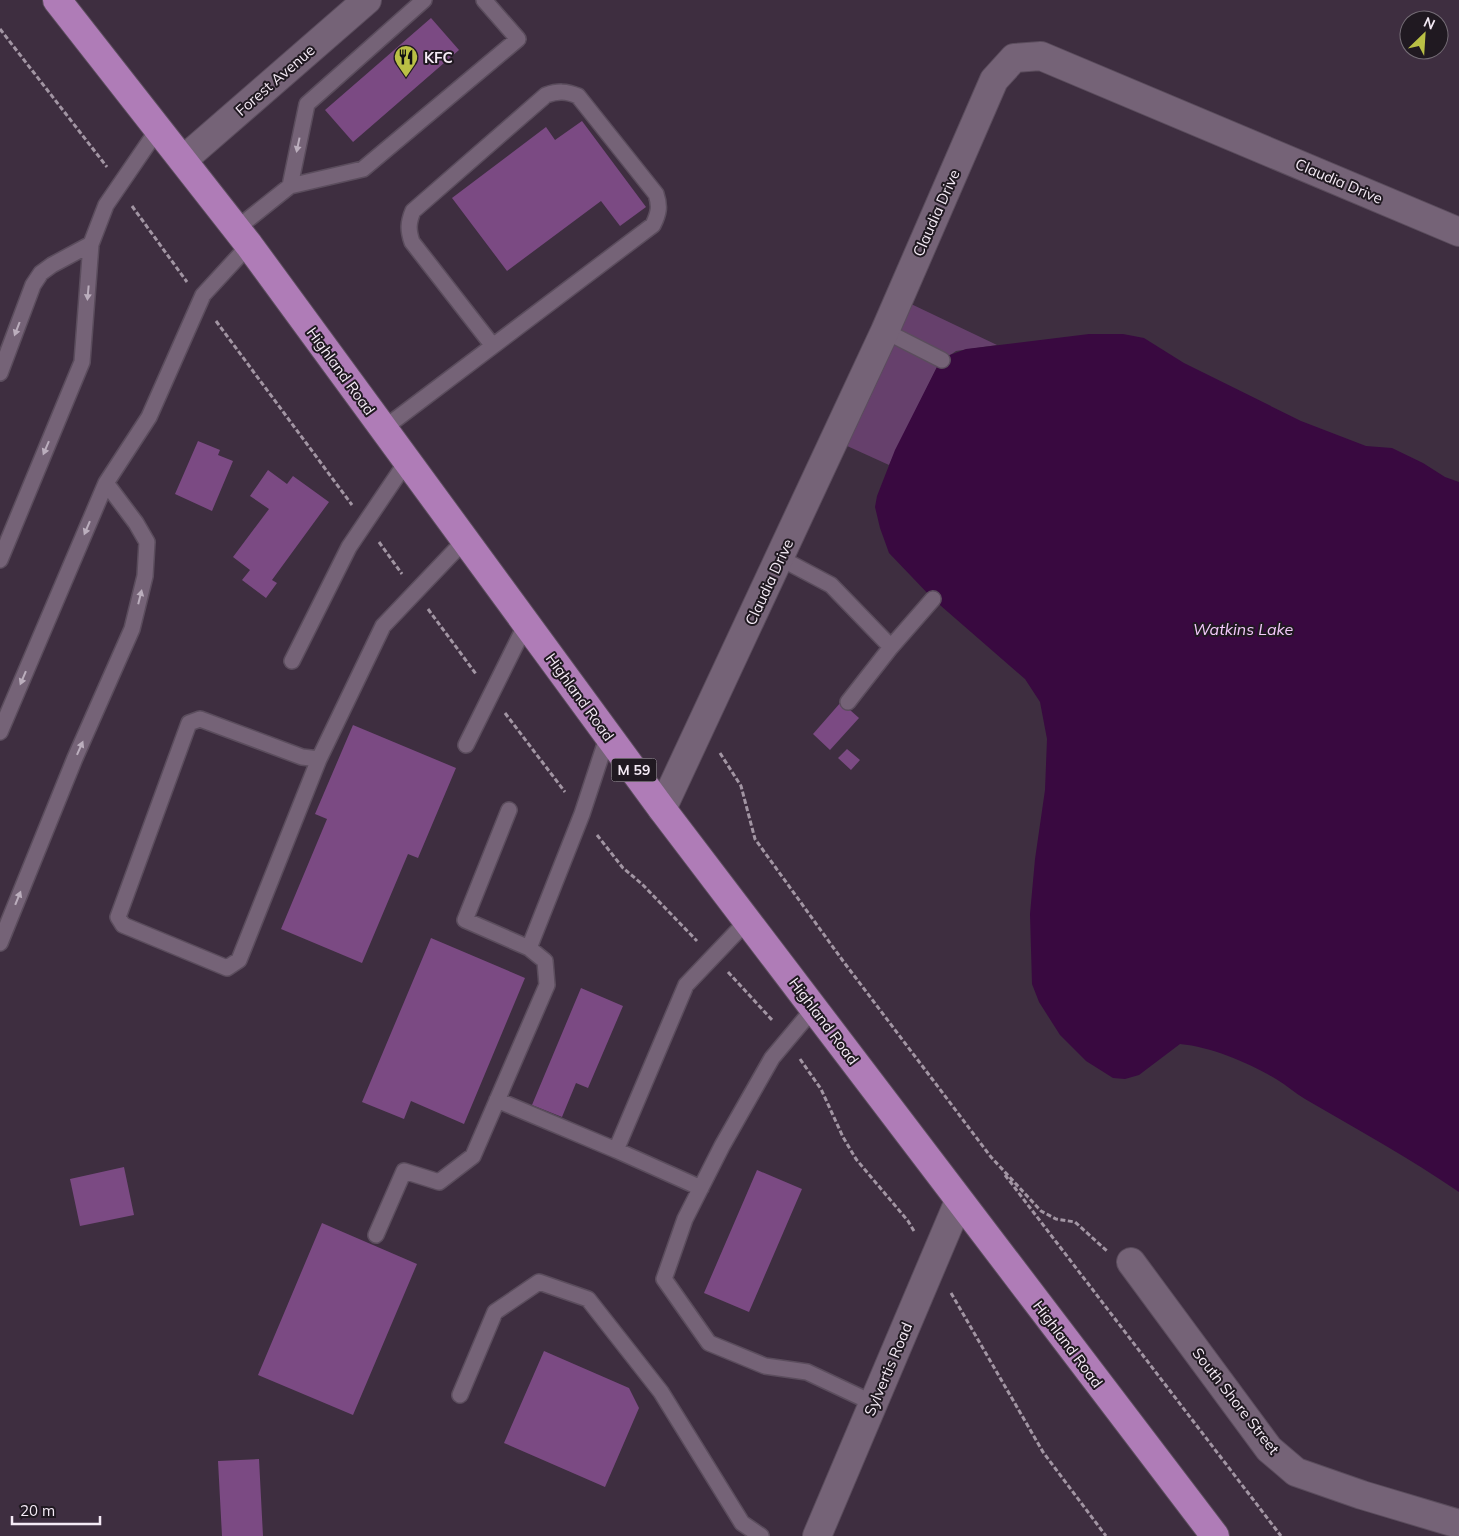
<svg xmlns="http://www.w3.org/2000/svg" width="1459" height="1536" font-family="Mulish,sans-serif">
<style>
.green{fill:#66406c}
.water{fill:#390940}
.building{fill:#7b4a83}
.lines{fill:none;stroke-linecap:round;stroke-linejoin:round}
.lane-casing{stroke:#5b4d5d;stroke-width:18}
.street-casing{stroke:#5b4d5d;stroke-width:30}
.highway-casing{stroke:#5b4d5d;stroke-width:30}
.path{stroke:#a295a3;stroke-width:3;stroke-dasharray:5 2.5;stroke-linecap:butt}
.lane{stroke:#756377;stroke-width:15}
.street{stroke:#756377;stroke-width:28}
.highway{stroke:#af7cb7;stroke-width:28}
.oneway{fill:#bbaebd}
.labels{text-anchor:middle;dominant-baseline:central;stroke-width:4;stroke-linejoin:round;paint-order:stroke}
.shield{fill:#201921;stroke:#b5acb6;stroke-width:1}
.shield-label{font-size:14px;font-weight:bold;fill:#f5ebf6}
.poi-label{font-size:15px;font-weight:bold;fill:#f5ebf6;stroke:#201921;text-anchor:start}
.street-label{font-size:15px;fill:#f5ebf6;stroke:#201921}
.water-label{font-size:16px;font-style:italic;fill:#f4c9fb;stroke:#201921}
</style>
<rect width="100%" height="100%" fill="#3e2e40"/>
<path class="green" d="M909 303 997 345 956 351 939 363 889 465 845 445Z"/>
<path class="water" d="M1089 334H1123L1144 338 1184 363 1301 421 1366 446 1392 448 1423 463 1445 477 1459 482V1192C1409 1158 1357 1129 1305 1099 1295 1093 1286 1085 1276 1079 1249 1063 1212 1047 1180 1044L1139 1075 1125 1079 1113 1078 1086 1061 1060 1035 1039 1002 1032 984 1030 914 1035 859 1045 790 1047 739 1040 702 1025 679 933 599 889 553 880 528 875 507 877 496 895 450 939 363 947 356 966 349Z"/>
<path class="building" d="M431 18 459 50 353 142 325 110Z
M582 121 646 207 620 226 601 201 507 271 452 198 546 127 555 140Z
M198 441 220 450 218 455 233 461 212 511 175 494Z
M268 470 287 484 293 476 329 502 272 580 277 583 266 598 242 580 250 570 233 557 269 509 250 496Z
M841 702 859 718 830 750 813 734Z
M353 725 456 768 418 858 408 854 362 963 281 929 327 819 315 814Z
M847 749 860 760 851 770 838 758Z
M431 938 525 978 464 1124 411 1101 404 1119 362 1102Z
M581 988 623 1006 588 1088 576 1083 562 1117 532 1105Z
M124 1167 134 1215 80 1226 70 1179Z
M757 1170 802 1189 749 1312 704 1293Z
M322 1223 417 1264 353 1415 258 1375Z
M544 1351 629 1388 639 1408 605 1487 504 1443Z
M259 1459 263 1536H222L218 1461Z"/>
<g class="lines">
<g class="lane-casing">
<path id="lane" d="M290 186 307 104 424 0
M236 229 290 186 363 169 518 39 484 0
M885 331 942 360
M0 373 33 285 41 273 52 265 91 244 106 205 158 129
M383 429 653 225C659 213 660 206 656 194L578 96C566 91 558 91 546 95L413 211C408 223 408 230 412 242L493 346
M780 558 831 585 891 647 848 702
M0 560 82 362 91 244
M891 647 933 599
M292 661 349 547 407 461
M0 732 106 483 149 417 203 295 249 245
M466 745 526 624
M319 759 239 960 227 968 123 925 118 917 189 723 200 719 302 757 319 759 383 626 465 540
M509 810 465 920 529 948
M0 943 75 758 132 629 145 576 147 542 136 523 106 483
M814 1008 772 1058 722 1146 685 1219 664 1279 709 1343 765 1366 807 1372 873 1403
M497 1100 616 1150
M701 1188 616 1150 686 985 748 920
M376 1235 404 1171 439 1182 473 1156 547 985 545 961 529 948 582 814 608 735
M460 1395 495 1312 539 1282 588 1299 661 1392 742 1523 761 1536"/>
</g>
<g class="street-casing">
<path id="street" d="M183 160 367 0
M662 809 885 331 994 80 1014 58 1041 56 1459 232
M1131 1262 1269 1449 1296 1472 1362 1495 1459 1524
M817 1536 959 1201"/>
</g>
<g class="highway-casing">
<path id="highway" d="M57 0 249 245 662 809 1215 1536"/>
</g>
<path class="path" d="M0 29 107 167
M132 206 187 282
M216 321 352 505
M379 542 402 574
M428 609 476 674
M505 713 565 792
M720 753 741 786 755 839 843 961 991 1157 1041 1211 1056 1219 1075 1222 1107 1251
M597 835 623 868 642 884 697 941
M728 972 773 1021
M800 1059 821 1089 843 1137 856 1159 908 1221 914 1231
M1005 1175 1281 1536
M951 1293 1043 1452 1106 1536"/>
<use href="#lane" class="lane"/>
<use href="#street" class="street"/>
<use href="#highway" class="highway"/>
</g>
<defs><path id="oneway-solid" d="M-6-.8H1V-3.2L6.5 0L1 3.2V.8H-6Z" transform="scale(1.25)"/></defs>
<g class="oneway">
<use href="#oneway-solid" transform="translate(298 145) rotate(102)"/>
<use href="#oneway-solid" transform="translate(88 293) rotate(95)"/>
<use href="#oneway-solid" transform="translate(17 329) rotate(111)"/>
<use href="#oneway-solid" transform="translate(46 448) rotate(113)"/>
<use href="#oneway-solid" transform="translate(87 528) rotate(113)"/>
<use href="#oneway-solid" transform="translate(140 597) rotate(-76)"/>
<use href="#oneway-solid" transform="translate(23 678) rotate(113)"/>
<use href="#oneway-solid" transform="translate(80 748) rotate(-66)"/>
<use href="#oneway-solid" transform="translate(18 898) rotate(-68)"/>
</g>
<defs>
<g id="restaurant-pin" transform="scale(1.25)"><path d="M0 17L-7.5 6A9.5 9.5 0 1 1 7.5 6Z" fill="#bac045" stroke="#201921"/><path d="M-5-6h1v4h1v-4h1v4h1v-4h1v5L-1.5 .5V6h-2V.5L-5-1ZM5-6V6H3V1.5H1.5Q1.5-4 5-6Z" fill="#111"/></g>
</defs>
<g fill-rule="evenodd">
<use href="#restaurant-pin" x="406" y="57"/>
</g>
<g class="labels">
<rect class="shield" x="611.5" y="758.5" width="45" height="23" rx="4"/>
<g class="shield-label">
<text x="634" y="770">M 59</text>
</g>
<g class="poi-label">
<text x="424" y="57">KFC</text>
</g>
<g class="street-label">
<text transform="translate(275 80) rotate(-41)">Forest Avenue</text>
<text transform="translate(1339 181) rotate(23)">Claudia Drive</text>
<text transform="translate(936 213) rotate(-66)">Claudia Drive</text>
<text transform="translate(341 371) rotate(54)">Highland Road</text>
<text transform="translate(769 582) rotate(-65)">Claudia Drive</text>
<text transform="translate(580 697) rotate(54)">Highland Road</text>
<text transform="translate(824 1021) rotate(53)">Highland Road</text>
<text transform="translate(1068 1344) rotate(53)">Highland Road</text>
<text transform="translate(888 1369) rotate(-67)">Sylvertis Road</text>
<text transform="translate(1236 1401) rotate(52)">South Shore Street</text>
</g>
<g class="water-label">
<text x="1243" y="629">Watkins Lake</text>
</g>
</g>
<g transform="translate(1424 35) rotate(25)"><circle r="24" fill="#201921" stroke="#756d76"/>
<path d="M0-4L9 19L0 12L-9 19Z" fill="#bac045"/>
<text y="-8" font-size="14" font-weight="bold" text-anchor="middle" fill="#f5ebf6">N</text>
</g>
<path d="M12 1516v8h88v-8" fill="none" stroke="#f5ebf6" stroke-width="2.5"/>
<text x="20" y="1516" font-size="15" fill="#f5ebf6" stroke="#201921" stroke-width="4" paint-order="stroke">20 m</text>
</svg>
